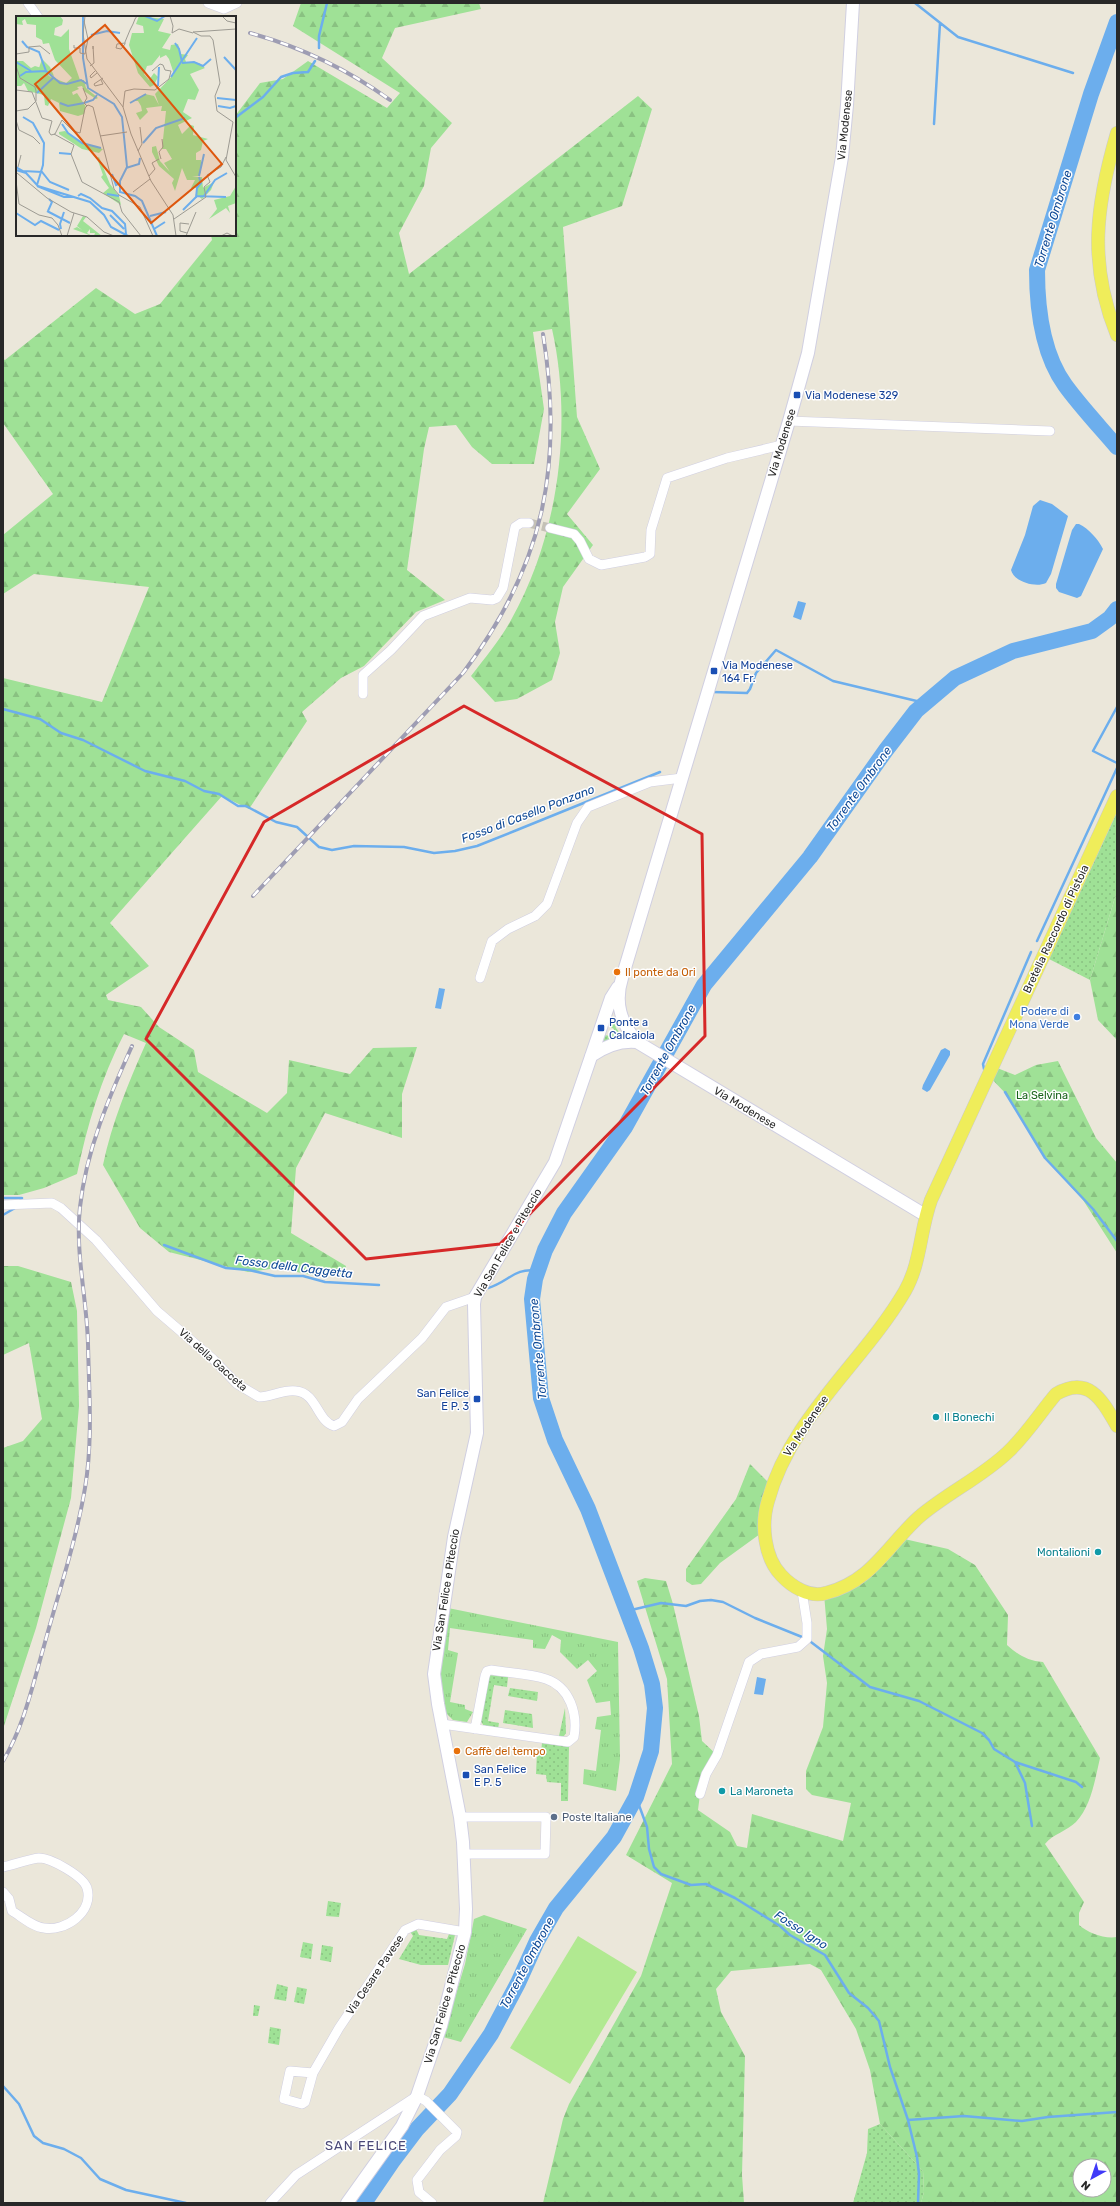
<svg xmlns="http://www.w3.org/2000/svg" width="1120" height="2206" font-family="Rubik,sans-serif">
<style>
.grass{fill:url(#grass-dots)}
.forest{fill:url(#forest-firs);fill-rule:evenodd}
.park{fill:url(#park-tufts)}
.pitch{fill:#b1e991}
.water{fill:#6caeed}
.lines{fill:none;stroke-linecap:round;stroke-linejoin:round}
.stream{stroke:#6caeed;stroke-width:2.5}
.river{stroke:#6caeed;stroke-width:16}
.street-tunnel{stroke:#c4c1b6;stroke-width:9;stroke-dasharray:9 4.5;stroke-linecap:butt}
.street-casing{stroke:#d0cfe1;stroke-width:10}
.secondary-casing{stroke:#d0cfe1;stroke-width:14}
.primary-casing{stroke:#cbcbcb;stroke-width:14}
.street{stroke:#fff;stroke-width:9}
.secondary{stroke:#fff;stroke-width:12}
.primary{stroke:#efed5a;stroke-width:13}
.rail-casing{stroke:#9e9db3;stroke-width:4}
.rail{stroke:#fff;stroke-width:2.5;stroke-dasharray:8;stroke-linecap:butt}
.marked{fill:none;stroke:#d62828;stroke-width:3;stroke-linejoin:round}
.transit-dot{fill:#1a4fb4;stroke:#fff;stroke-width:1.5}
.food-dot{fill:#e8710a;stroke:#fff;stroke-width:1.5}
.shop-dot{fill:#3f7fe0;stroke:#fff;stroke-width:1.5}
.culture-dot{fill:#0f9aa8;stroke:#fff;stroke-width:1.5}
.service-dot{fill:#5c6f8a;stroke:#fff;stroke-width:1.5}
.labels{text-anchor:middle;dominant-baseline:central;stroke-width:3;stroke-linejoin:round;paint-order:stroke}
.street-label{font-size:11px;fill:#282828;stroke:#fff}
.transit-label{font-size:11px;fill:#164399;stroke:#fff;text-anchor:start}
.food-label{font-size:11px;fill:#c56008;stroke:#fff;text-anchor:start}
.shop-label{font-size:11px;fill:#366cbe;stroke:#fff;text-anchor:end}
.park-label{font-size:11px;fill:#1a641b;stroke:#fff}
.culture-label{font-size:11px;fill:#0d838f;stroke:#fff;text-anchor:start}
.service-label{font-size:11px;fill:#4e5e75;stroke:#fff;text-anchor:start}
.water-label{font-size:12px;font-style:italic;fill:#0e4996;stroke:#fff}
.quarter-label{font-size:13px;letter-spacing:1px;fill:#4b4978;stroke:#fff}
.inset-river{fill:none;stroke:#6caeed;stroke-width:2}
.inset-road{fill:none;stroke:#9d9b93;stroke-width:1}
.view{fill:#de570d;fill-opacity:0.15;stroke:#de570d;stroke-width:2}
.inset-edge{fill:none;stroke:#282828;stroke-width:2}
</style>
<defs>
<pattern id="grass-dots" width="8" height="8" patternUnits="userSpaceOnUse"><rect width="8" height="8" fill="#9fe196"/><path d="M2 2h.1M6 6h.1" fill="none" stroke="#89c181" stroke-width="1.8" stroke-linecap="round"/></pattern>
<pattern id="forest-firs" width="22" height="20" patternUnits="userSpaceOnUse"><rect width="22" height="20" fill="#9fe196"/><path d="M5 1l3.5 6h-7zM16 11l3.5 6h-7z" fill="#89c181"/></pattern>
<pattern id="park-tufts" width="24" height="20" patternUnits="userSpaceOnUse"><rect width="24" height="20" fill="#9fe196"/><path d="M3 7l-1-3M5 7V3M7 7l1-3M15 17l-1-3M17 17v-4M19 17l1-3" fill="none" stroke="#89c181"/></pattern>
</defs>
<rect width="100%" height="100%" fill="#ebe7da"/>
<path class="grass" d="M1117 812V891L1090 980 1049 959Z
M612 1016 616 1028 623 1037 603 1042 604 1035 610 1036 614 1029 609 1026Z
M489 1675 508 1677 507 1687 494 1685 488 1721 499 1723 498 1729 484 1726 480 1720Z
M510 1688 538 1692 537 1701 508 1696Z
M565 1708 566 1733 564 1736H559Z
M505 1710 532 1714 533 1728 503 1723Z
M542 1743 569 1747 568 1801H561V1783L547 1782 546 1775 536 1774 537 1752H541Z
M328 1901 341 1903 339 1917 326 1916Z
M415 1927 419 1935 447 1939 449 1934 455 1935 448 1965H421L399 1959 413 1936 409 1930Z
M303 1942 313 1944 311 1959 300 1957Z
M322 1945 333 1947 331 1962 320 1960Z
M277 1984 288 1987 286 2001 274 1999Z
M297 1987 307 1989 304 2004 294 2002Z
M254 2005 260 2006 258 2016H253Z
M270 2027 281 2029 279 2045 268 2043Z
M880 2124 923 2171 924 2192 921 2203H853L867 2153 868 2129Z"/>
<path class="forest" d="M301 3H479L481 9 395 28 382 58 452 123 431 148 424 186 399 233 409 274 638 96 652 109 622 206 563 227 577 417 600 469 567 514 593 545 563 587 555 622 560 653 552 680 517 699 495 702 471 676C485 658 500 640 511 620 559 535 573 423 552 329L533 332 544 409 534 464H492L472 447 456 425 429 427 424 449 407 570 445 600 416 612 364 666 341 678 302 712 307 721 249 809 222 796 110 923 149 966 106 995 108 1000 141 1007 159 1027 194 1050 198 1072 267 1113 287 1093 289 1060 350 1074 373 1048 417 1047 402 1094V1138L325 1113 296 1168 291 1233 346 1266 345 1275H312L277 1268 248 1272 169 1252 140 1228 103 1165C112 1122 128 1084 146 1043L124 1034C101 1078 87 1126 77 1174L44 1188 19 1195H3V678L102 702 149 587 34 574 3 594V535L53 494 3 423V359L5 360 96 288 135 314 160 304 212 240 211 235H235V116L260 83 283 79 308 61 387 108 400 93 293 26Z
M1117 891V1038L1116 1039 1098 1020 1090 980Z
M1058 1061 1096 1138 1117 1163V1253L1083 1200 1045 1158 1008 1096 988 1075 992 1066 1015 1075 1036 1065Z
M3 1266H18L71 1282 77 1311 79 1406 71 1498 36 1628 3 1729V1448L23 1441 42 1419 29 1343 3 1355Z
M750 1464 768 1482 761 1504 760 1534 720 1563 701 1584 692 1585 686 1581V1569L736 1499Z
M900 1538 948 1549 975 1565 1008 1615 1007 1645C1018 1655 1028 1661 1043 1662L1100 1758C1095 1780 1091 1806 1076 1822 1067 1831 1053 1834 1045 1844L1084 1902 1079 1913V1925C1088 1933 1104 1939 1117 1937V2203H921L924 2192 923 2171 880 2124 870 2070 856 2029 821 1970 810 1964 731 1971 716 1989 721 2012 745 2056 742 2175 744 2203H543L563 2119 569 2104 641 1976 672 1883 626 1855 672 1764 667 1679 637 1581 645 1578 666 1581 673 1604 699 1716 702 1741 717 1755 700 1794 698 1810 730 1832 737 1846 747 1848 752 1814 843 1841 851 1803 812 1795 806 1789V1771L823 1727 827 1683 823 1656 827 1629 824 1594 839 1589ZM1080 2166H1104V2190H1080Z"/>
<path class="park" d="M448 1608 618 1642 620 1759 616 1791 583 1784 584 1769 596 1771 601 1730 595 1729 597 1717 611 1715 610 1701 596 1703 587 1680 597 1671 588 1660 577 1669 560 1652 561 1640 552 1635 545 1649 533 1648V1640L450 1628 448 1650 458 1653 450 1702 465 1705V1709L473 1712 467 1722 453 1720 444 1711 440 1671Z
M484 1915 527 1929 461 2042 443 2037 465 1964 474 1919Z"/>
<path class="pitch" d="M578 1936 637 1972 570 2084 510 2048Z"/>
<path class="water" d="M1040 500 1052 504 1068 516 1051 574 1046 583C1036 588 1014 582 1011 570L1025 535 1033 506Z
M1076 524H1079C1089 529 1098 539 1103 549L1081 596 1077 598 1059 592 1056 588V584L1072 530Z
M798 601 806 603 801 620 793 617Z
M439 988 445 989 441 1009 435 1008Z
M945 1048 950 1051V1055L930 1090 927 1092 922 1089 923 1085 941 1050Z
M757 1677 766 1679 763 1695 754 1694Z"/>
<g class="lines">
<path class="stream" d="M915 3 958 37 1073 73
M319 48V36L327 3
M235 118 263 97 281 77 293 73 308 72 315 61
M934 124 940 23
M1116 610H1117
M712 692 747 693 750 689 756 673 776 650 833 681 925 703
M1117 707 1093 751 1117 763
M3 709 40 719 61 733 83 740 145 771 185 781 204 791 219 794 238 806H246L276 822 297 827 319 847 332 850 354 846 404 847 434 853 455 851 477 846 517 830 660 772
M1037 941 1117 768
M984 1069 983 1064 1031 952
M1005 1092 1045 1158 1093 1209 1117 1241
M3 1198H21
M19 1203 22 1198
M3 1215 15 1208
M164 1245 226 1268 249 1270 275 1276H303L325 1282 379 1285
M488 1288C509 1282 514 1267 538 1271
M627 1611 661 1603 686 1606 700 1601 711 1600 723 1602 755 1618 807 1639 870 1687 919 1701 982 1733 989 1740 994 1749 1015 1762 1025 1783 1032 1826
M1015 1762 1076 1782 1082 1787
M636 1797 647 1827 649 1849 654 1867 661 1874 691 1885 706 1884 735 1898 780 1926 790 1935 825 1955 849 1993 868 2008 879 2021 890 2067 908 2120 917 2157 919 2174 918 2203
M3 2086 19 2104 34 2136 43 2143 64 2149 81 2158 100 2179 126 2190 186 2203
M908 2120 964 2116 1022 2121 1048 2117 1117 2112"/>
<path class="river" d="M1117 22 1091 94 1037 270C1037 308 1042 353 1065 385 1081 407 1100 427 1117 447
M364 2203 392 2162 417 2129 450 2094 491 2034 518 1983 537 1941 556 1908 614 1837 636 1797 651 1751 655 1708 652 1684 641 1648 588 1509 555 1440 541 1398 532 1299 535 1279 545 1250 564 1213 625 1127 704 985 810 857 886 750 916 711 955 678 1013 651 1092 631 1110 618 1117 609"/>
<path class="street-tunnel" d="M529 523 550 528"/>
<g class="street-casing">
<path id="street" d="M28 3 38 17
M208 3 224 9 237 3
M789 421 1050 431
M550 528 574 534 580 541 589 559 601 565 645 557 650 554 651 530 667 478 727 458 782 445
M363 694V675L391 650 423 616 470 598 492 600 497 598 503 588 515 527 521 523H529
M480 978 492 941 508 929 535 916 547 904 577 823 588 807 650 782 682 778
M3 1205 52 1203 61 1208 96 1240 157 1311 213 1359 237 1384 259 1397C271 1397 284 1389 296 1391 317 1393 317 1421 334 1426L342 1422 358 1399 422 1338 446 1307 475 1297
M442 1724 568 1742 574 1737C578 1714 570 1687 546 1679 529 1673 508 1673 491 1670L487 1671 485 1676 475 1729
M700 1794 706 1774 717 1755 749 1662 761 1654 798 1647 807 1639V1623L802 1591
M460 1817H546L545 1854H464
M3 1867C13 1865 29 1859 39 1858 51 1858 83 1876 87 1888 94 1912 65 1932 44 1928 33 1927 22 1917 12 1911L9 1899 3 1892
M313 2073 290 2071 284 2099 302 2104 305 2102 313 2073 339 2028 405 1930 418 1924 465 1932
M270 2203 296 2175 417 2096 426 2101 457 2132 456 2136 440 2150 417 2180 419 2192 432 2203"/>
</g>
<g class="secondary-casing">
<path id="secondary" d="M853 3 847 105 842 157 808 353 789 421 622 978C614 1003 621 1023 637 1042L925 1215
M591 1056C604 1047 620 1040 637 1042
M347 2203 402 2126 417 2096 441 2026 465 1932 466 1909 463 1842 460 1817 438 1704 434 1674 454 1537 477 1433 474 1304 475 1297 555 1162 611 998 618 987"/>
</g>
<g class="primary-casing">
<path id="primary" d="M1117 133C1096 205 1088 264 1117 335
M1117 796 931 1200C920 1230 921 1263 905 1291 863 1363 790 1418 768 1501 761 1524 764 1557 781 1575 792 1587 810 1598 826 1593 871 1582 887 1546 919 1517 947 1493 982 1477 1008 1452 1026 1435 1040 1413 1056 1394 1089 1375 1102 1400 1117 1426"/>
</g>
<use href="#street" class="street"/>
<use href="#secondary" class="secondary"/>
<use href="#primary" class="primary"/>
<g class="rail-casing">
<path id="rail" d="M250 33C301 47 347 69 390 100
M253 896 463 673C544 566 564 465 543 334
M3 1761C24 1726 33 1684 44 1646 58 1594 76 1542 85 1488 93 1441 89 1392 88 1344 87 1299 75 1253 80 1207 86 1151 109 1097 132 1046"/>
</g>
<use href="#rail" class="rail"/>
</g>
<path class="marked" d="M464 706 702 834 705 1036 500 1244 366 1259 146 1039 264 822Z"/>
<g class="transit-dot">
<rect x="793" y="391" width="8" height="8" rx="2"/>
<rect x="710" y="667" width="8" height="8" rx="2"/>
<rect x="597" y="1024" width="8" height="8" rx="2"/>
<rect x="473" y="1395" width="8" height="8" rx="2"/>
<rect x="462" y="1771" width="8" height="8" rx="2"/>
</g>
<g class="food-dot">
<circle cx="617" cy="972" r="4"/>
<circle cx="457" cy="1751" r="4"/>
</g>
<circle class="shop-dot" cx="1077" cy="1017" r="4"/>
<g class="culture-dot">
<circle cx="936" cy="1417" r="4"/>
<circle cx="1098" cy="1552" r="4"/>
<circle cx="722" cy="1791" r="4"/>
</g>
<circle class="service-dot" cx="554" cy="1817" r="4"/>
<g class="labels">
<g class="street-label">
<text transform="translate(845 125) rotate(-84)">Via Modenese</text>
<text transform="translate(782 443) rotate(-73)">Via Modenese</text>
<text transform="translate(1056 929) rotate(-65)">Bretella Raccordo di Pistoia</text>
<text transform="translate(745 1108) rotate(31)">Via Modenese</text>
<text transform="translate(508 1243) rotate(-60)">Via San Felice e Piteccio</text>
<text transform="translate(213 1360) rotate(42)">Via della Gacceta</text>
<text transform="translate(806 1426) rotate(-56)">Via Modenese</text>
<text transform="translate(446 1590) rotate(-81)">Via San Felice e Piteccio</text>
<text transform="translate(375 1975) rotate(-56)">Via Cesare Pavese</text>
<text transform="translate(445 2004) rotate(-74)">Via San Felice e Piteccio</text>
</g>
<g class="transit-label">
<text x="805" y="395">Via Modenese 329</text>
<text x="722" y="665">Via Modenese<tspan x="722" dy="13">164 Fr.</tspan></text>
<text x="609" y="1022">Ponte a<tspan x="609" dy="13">Calcaiola</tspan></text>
<text x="469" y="1393" text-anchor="end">San Felice<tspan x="469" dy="13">E P. 3</tspan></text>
<text x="474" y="1769">San Felice<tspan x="474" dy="13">E P. 5</tspan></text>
</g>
<g class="food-label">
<text x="625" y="972">Il ponte da Ori</text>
<text x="465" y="1751">Caffè del tempo</text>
</g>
<g class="shop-label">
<text x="1069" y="1011">Podere di<tspan x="1069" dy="13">Mona Verde</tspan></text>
</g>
<g class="park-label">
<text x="1042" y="1095">La Selvina</text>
</g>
<g class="culture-label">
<text x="944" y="1417">Il Bonechi</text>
<text x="1090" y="1552" text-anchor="end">Montalioni</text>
<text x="730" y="1791">La Maroneta</text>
</g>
<g class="service-label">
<text x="562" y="1817">Poste Italiane</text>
</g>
<g class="water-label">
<text transform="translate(1053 219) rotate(-73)">Torrente Ombrone</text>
<text transform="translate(859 789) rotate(-54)">Torrente Ombrone</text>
<text transform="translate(528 814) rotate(-21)">Fosso di Casello Ponzano</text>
<text transform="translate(668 1050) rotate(-61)">Torrente Ombrone</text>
<text transform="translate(294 1267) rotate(7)">Fosso della Caggetta</text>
<text transform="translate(538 1349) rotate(-95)">Torrente Ombrone</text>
<text transform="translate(801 1930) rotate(33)">Fosso Igno</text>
<text transform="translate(527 1963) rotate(-62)">Torrente Ombrone</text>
</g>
<g class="quarter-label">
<text x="366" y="2145">SAN FELICE</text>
</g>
</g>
<g transform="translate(16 16)">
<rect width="220" height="220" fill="#ebe7da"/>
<path d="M26 43 34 51 38 60 23 52Z" fill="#9fe196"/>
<path d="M0 0H44L47 4 46 9 39 12 38 19 45 21 53 13V33L64 64H68L70 72 82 82 80 83 68 75 66 70 61 71 63 73 56 76 57 79 61 77 70 91 68 98 62 100 44 95 43 87 35 83 32 90 29 89 28 79 12 75 8 67 5 70H0V45H7L15 52 19 50 29 53 33 60 50 67 56 62 39 44 33 27 27 28 26 24 20 21V9L11 8 9 3 6 5 7 9 0 8ZM123 0 148 3 142 15 155 18 146 32 154 34 155 29 162 28 165 38 172 39 169 43 170 46 183 47 189 52 174 58 183 74 179 84 172 83 167 96 176 102 162 109 166 118 175 109 178 110 177 119 192 123 187 125 185 134 180 137V144H185V156L183 160 176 161H186L187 172 198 166 195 174 186 183 182 180 179 183 181 172H175L179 164H171L166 152 159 175 156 167 158 163 143 150 136 136V131L140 130 144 145 154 156 148 147 156 143 150 133H146L150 95H145L146 90 130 92 132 96 124 104 120 97 126 95 125 90 122 85H117L129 78 138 80 143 89 139 78 158 58 153 43 150 39 144 42V39L136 49 131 50 128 58 133 64 138 57 142 61 138 69 134 71 122 57 113 29 116 17H128L127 10 120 8ZM49 115 67 127 87 133 83 137 66 133 43 118V116ZM83 141 94 168 103 180 105 189 87 177 93 172 85 161 87 159 81 142ZM220 170V187L212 190 214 197 210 192 193 203 201 193 198 184 214 180Z" fill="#9fe196"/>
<path d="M67 200 70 201 67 205 86 220H78L79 217H74V213L71 217 76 220 57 213 61 211 66 214 61 210Z" fill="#9fe196"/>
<path class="inset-river" d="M67 0V42L72 72 98 88 106 101 111 151 104 165V176L119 180 126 185 141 220M129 0 141 5 149 0M75 19 91 15 104 17M6 25 11 31 23 36 30 55M159 27 163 33 166 46M208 41 220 54M0 46 15 55M166 47 178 46 187 50 195 43M4 60 10 56 30 55 44 67 51 68 65 64 71 68M155 61 181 22M142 70 143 51M21 77 37 62M201 82 220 84M44 87 52 90 68 87 77 84 81 79M114 87 130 78M202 90 214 92 220 90M7 101 17 107 28 127 27 149 21 169M46 108 52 117 66 127 85 132M127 127 140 112 169 102M43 137 55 138M0 151 7 155 26 156 34 166 53 174M110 152 123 148 124 142M0 154 10 157 22 170 74 186 88 199 95 211 112 220M96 158 100 169 102 168M183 160 188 138M21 170 48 181H57M91 178 103 180M62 180 65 178 74 182 86 192 96 195 109 208 110 218M188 180 199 164 211 157M180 182 181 172 185 167 183 161M167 194 181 180 210 181M31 195 54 207M32 195 36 186 33 183M0 197 19 209 25 205 43 214M94 199 108 213M134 200 150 196M45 213 44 208 48 196M138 213 149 206"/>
<path class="inset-road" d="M69 0 67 18 71 43 107 91 115 118 135 165 157 199 160 220M154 0 157 10 156 17 163 13 177 17M206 0 211 5 220 7M220 13 177 16 185 20H194L197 24 204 67 199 80 201 95 217 106 210 144 220 161M109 27 101 28 100 32 105 33 109 28V26L114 14 117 8 119 3 121 0M58 29V32H64V37L69 38 72 23 68 5M0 38 13 36V31L24 30 34 38M0 50 4 62 19 71 20 75V85L12 93 0 95M74 50 78 47 77 30V33M79 55 74 60 75 62 81 57M85 64 87 68 79 70 78 68 87 62M67 72 71 82 68 87 71 90M0 74 16 76 26 102 36 105 33 116 35 119 39 118 46 104 57 115 64 117 69 92 72 89 77 91 98 173 103 179 124 191 137 220M107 91 109 75 118 73 139 74 153 63 155 55 149 54 147 49 144 48 136 55M0 104 3 114 17 121 24 128M38 118 58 129 55 138 66 166 103 186 106 196 125 220M84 120 111 116M122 135 126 128 124 111M145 143 143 136 147 131 146 123M2 151 5 139M1 157 31 182 55 196 71 201 88 216 98 220M133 160 139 153 136 147 143 143M0 165 3 188 23 199 36 202 42 209 46 220M117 176 134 163M158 203 190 181 188 171 194 166 191 159 205 151 210 141M171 217 164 215V207L173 208M51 220 58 197M170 220 180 196M205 220 211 217 217 220"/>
<path class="view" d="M89 9 206 148 135 207 19 68Z"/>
<rect width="220" height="220" class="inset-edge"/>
</g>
<rect width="1120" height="2206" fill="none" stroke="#282828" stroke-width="8"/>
<g transform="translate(1092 2178) rotate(220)"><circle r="19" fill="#ffffff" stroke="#a9a9a9"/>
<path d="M0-3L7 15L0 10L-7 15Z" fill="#4039f8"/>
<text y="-6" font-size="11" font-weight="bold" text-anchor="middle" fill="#282828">N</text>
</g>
</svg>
